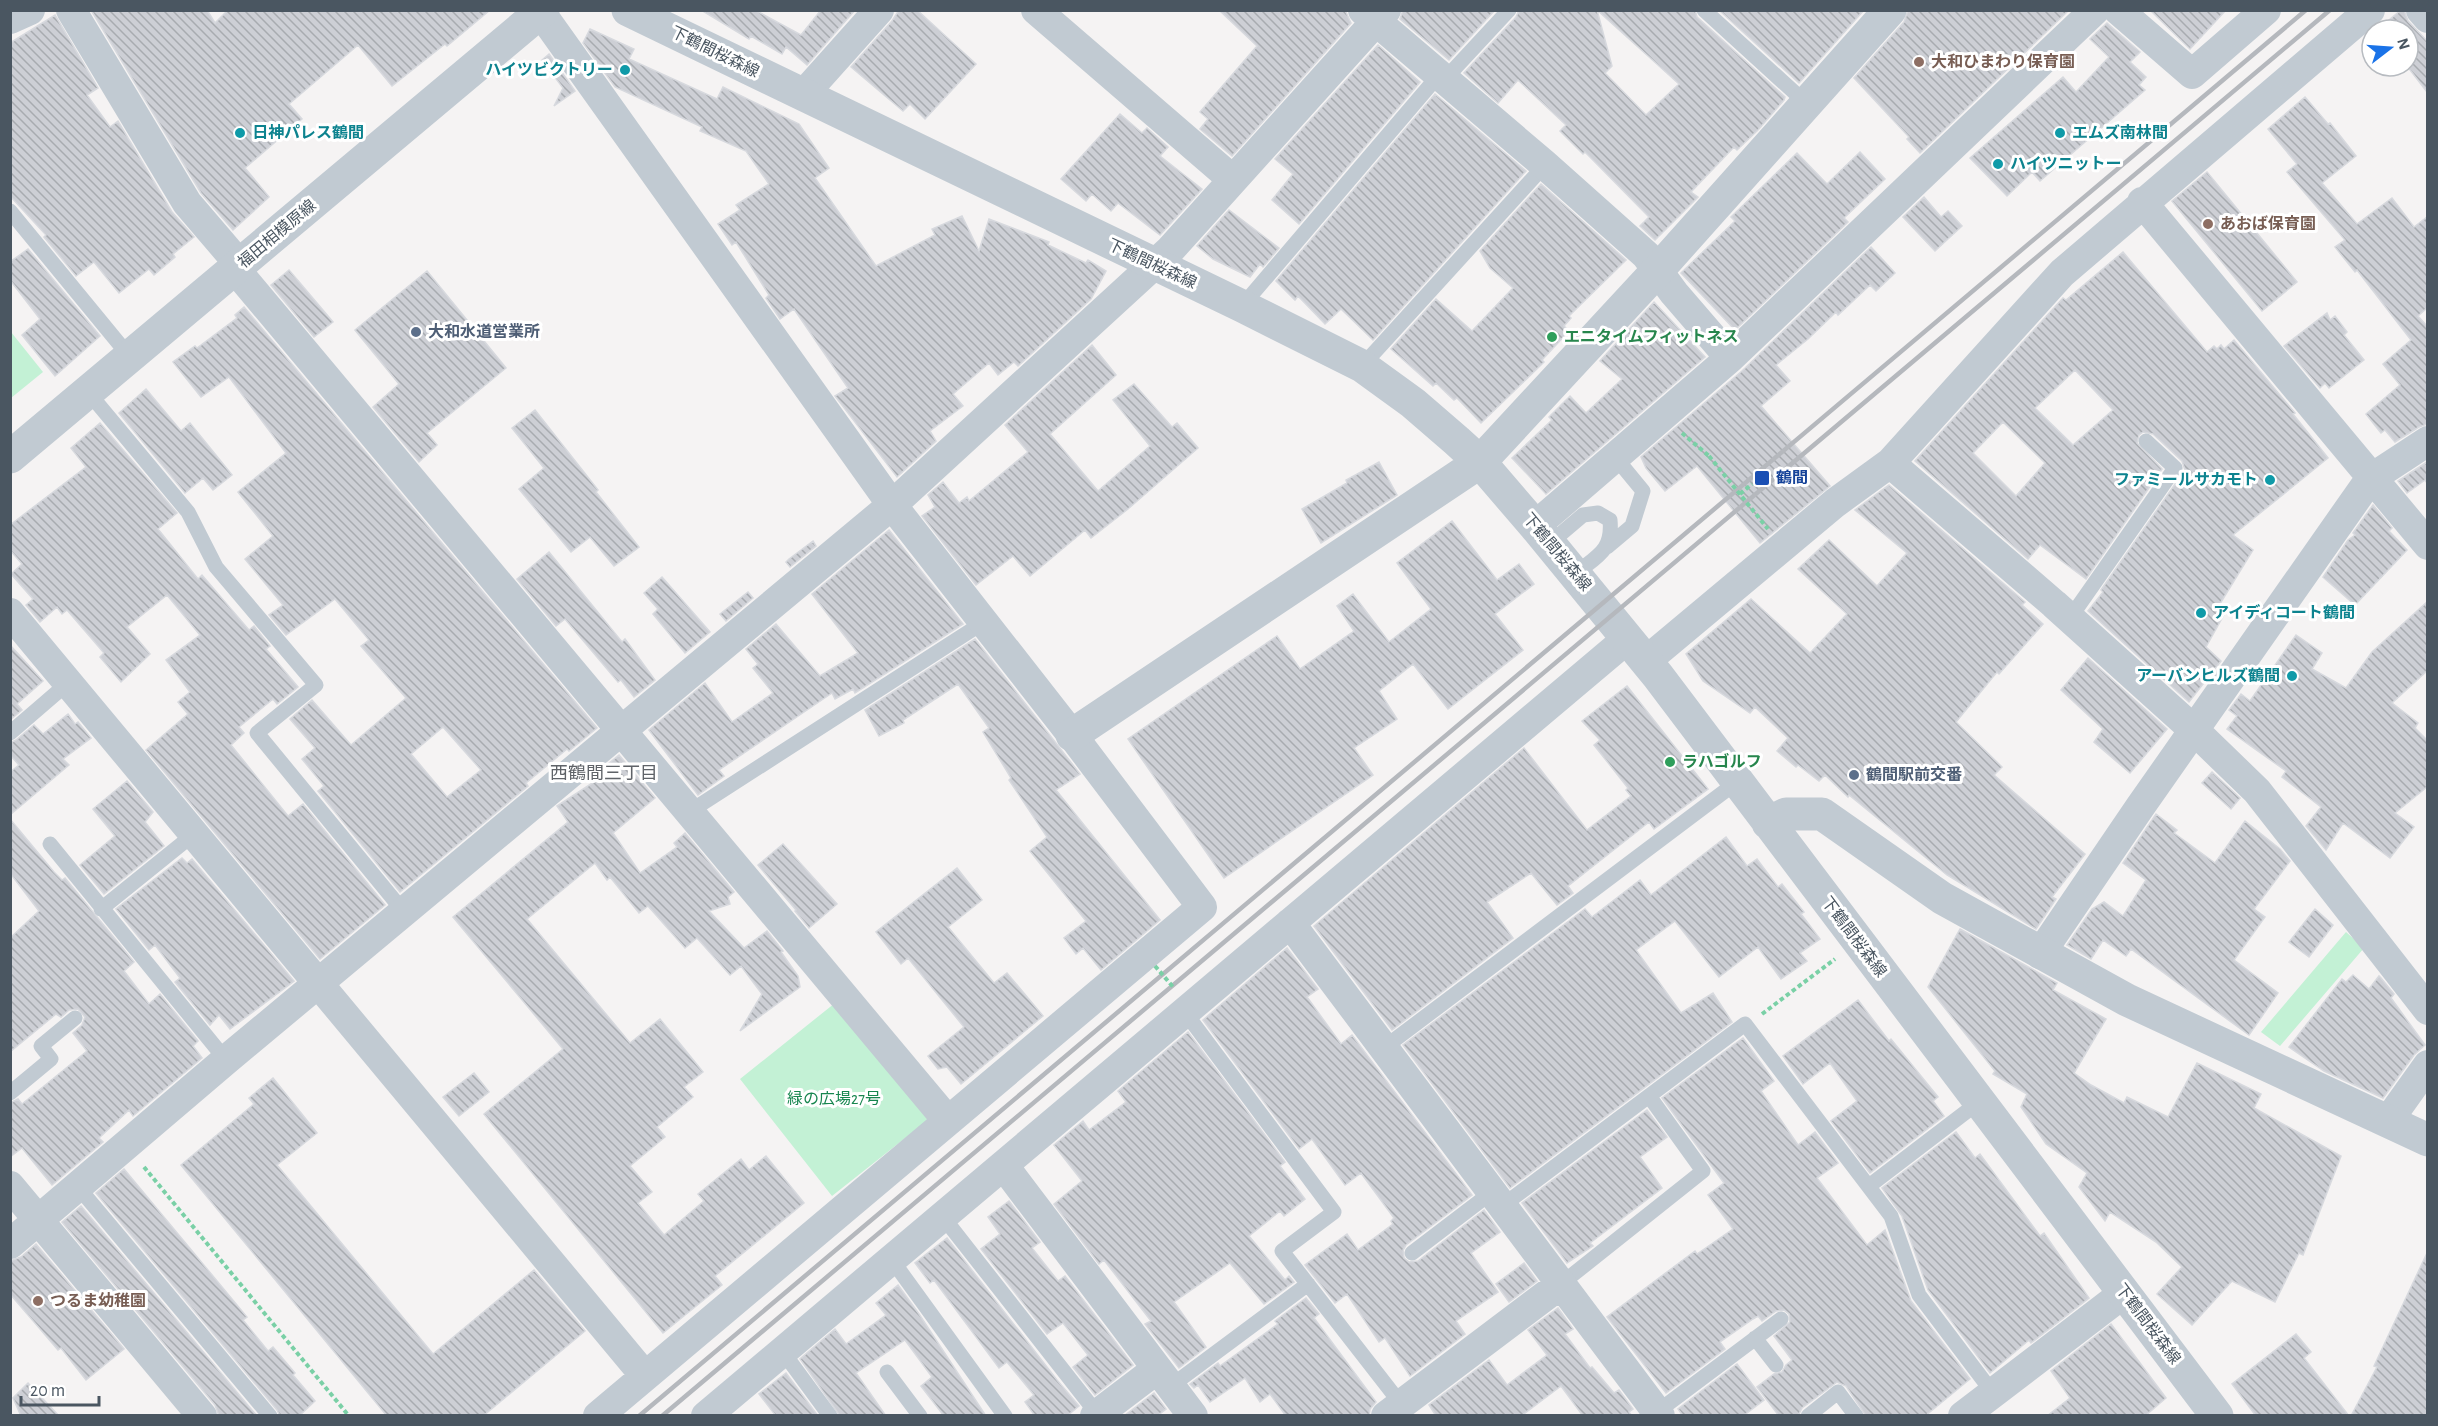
<svg xmlns="http://www.w3.org/2000/svg" width="2438" height="1426" font-family="'Alegreya Sans','Noto Sans JP',sans-serif">
<style>
.green{fill:#c3f1d5}
.building{fill:url(#building-back-hatch);stroke:#d7d9de;stroke-width:1.5;fill-rule:evenodd}
.lines{fill:none;stroke-linecap:round;stroke-linejoin:round}
.path{stroke:#7ad0a6;stroke-width:4;stroke-dasharray:4.5 3;stroke-linecap:butt}
.service{stroke:#c1cad2;stroke-width:15}
.minor{stroke:#c1cad2;stroke-width:30}
.tertiary{stroke:#c1cad2;stroke-width:33}
.rail{stroke:#b5b8bd;stroke-width:4.5}
.path-bridge{stroke:#7ad0a6;stroke-width:4;stroke-dasharray:4.5 3;stroke-linecap:butt}
.education-dot{fill:#8d6e63;stroke:#fff;stroke-width:2}
.culture-dot{fill:#0f9aa8;stroke:#fff;stroke-width:2}
.service-dot{fill:#5c6f8a;stroke:#fff;stroke-width:2}
.leisure-dot{fill:#2e9e5b;stroke:#fff;stroke-width:2}
.transit-dot{fill:#1a4fb4;stroke:#fff;stroke-width:2}
.labels{text-anchor:middle;dominant-baseline:central;stroke-width:6;stroke-linejoin:round;paint-order:stroke}
.street-label{font-size:16px;fill:#4a5661;stroke:#fff}
.education-label{font-size:16px;font-weight:bold;fill:#785e54;stroke:#fff;text-anchor:start}
.culture-label{font-size:16px;font-weight:bold;fill:#0d838f;stroke:#fff;text-anchor:start}
.service-label{font-size:16px;font-weight:bold;fill:#4e5e75;stroke:#fff;text-anchor:start}
.leisure-label{font-size:16px;font-weight:bold;fill:#27864d;stroke:#fff;text-anchor:start}
.transit-label{font-size:16px;font-weight:bold;fill:#164399;stroke:#fff;text-anchor:start}
.park-label{font-size:16px;fill:#17864f;stroke:#fff}
.neighbourhood-label{font-size:18px;fill:#5f6368;stroke:#fff}
</style>
<defs>
<pattern id="building-back-hatch" width="6" height="6" patternUnits="userSpaceOnUse" patternTransform="scale(1.5)"><rect width="6" height="6" fill="#cdcfd5"/><path d="M-1 5l2 2M0 0l6 6M5-1l2 2" fill="none" stroke="#a8abb0"/></pattern>
</defs>
<rect width="100%" height="100%" fill="#f5f3f3"/>
<path class="green" d="M11 332 43 372 11 398H10Z
M2346 932 2364 948 2280 1046 2261 1032Z
M835 1003 928 1120 832 1196 740 1079Z"/>
<path class="building" d="M91 10H207L215 23 228 10H490L447 46 445 44 392 86 358 45 289 104 302 119 245 168 269 197 233 230 201 193Z
M701 10H755L801 35 821 10H855L807 65 786 47 782 54 751 36 749 39Z
M899 10H917L976 64 925 119 910 104 903 111 851 67 892 21Z
M1219 10H1345L1351 23 1232 156 1200 129 1208 119 1200 112 1257 46Z
M1403 10H1495L1449 60 1400 19Z
M1519 10H1695L1697 17 1785 97 1784 100 1758 130 1737 150 1734 147 1691 192 1698 197 1655 240 1640 226 1649 217 1585 152 1583 154 1560 131 1566 125 1518 80 1498 103 1464 73 1516 17ZM1597 10 1679 84 1646 115 1605 73 1612 66Z
M1719 10H1864L1799 83Z
M1908 10H2069L1920 153 1907 139 1909 137 1854 78 1904 22Z
M2150 10H2226L2190 49Z
M2401 10H2404L2408 21 2427 41V92L2407 66 2408 30H2377Z
M55 15 98 88 87 95 110 127 118 121 172 212 194 237 173 254 175 257 154 275 149 269 119 293 94 262 76 276 44 237 46 235 10 196V43Z
M2107 23 2140 52 2130 62 2146 77 2139 85 2145 90 2040 181 2032 172 2007 196 1970 158 2063 77 2076 92 2109 57 2090 39Z
M590 29 634 49 629 59 717 99 723 87 799 124 829 168 815 178 876 266 935 235 932 229 962 216 979 251 989 219 1049 242 1048 245 1086 263 1088 260 1106 271 1091 299 1018 366 1014 362 998 375 989 363 953 394 963 406 930 431 936 441 897 477 835 396 848 388 794 309 780 319 766 298 769 295 736 242 732 245 718 224 740 210 736 205 769 184 746 151 700 131 702 127 615 87 583 43Z
M1378 45 1420 82 1299 224 1272 200 1293 174 1275 159Z
M549 54 575 91 554 106 563 88 542 60Z
M1435 94 1526 171 1373 340 1341 309 1325 324 1298 296 1295 300 1276 281Z
M2305 97 2328 124 2330 123 2356 156 2322 183 2357 224 2392 198 2414 227 2427 217V308L2418 316 2427 326V424L2419 427 2395 442 2385 430 2381 433 2366 414 2400 385 2383 364 2411 340 2357 270 2355 272 2335 247 2345 240 2287 172 2297 164 2268 129Z
M1120 114 1142 133 1147 128 1168 147 1160 156 1202 189 1160 235 1118 203 1111 211 1092 194 1086 201 1061 179Z
M1860 152 1885 179 1844 218 1848 222 1735 330 1681 273 1735 221 1731 217 1797 153 1827 184Z
M2207 172 2297 282 2262 311 2172 201Z
M1541 184 1626 260 1569 316 1571 318 1564 326 1569 331 1542 360 1544 362 1481 423 1457 398 1454 400 1436 383 1433 386 1391 349 1436 299 1472 331 1513 288 1490 268 1480 251Z
M1924 197 1941 217 1948 211 1962 226 1935 251 1903 217Z
M1229 210 1279 248 1263 267 1260 264 1250 277 1213 259 1197 246Z
M1871 247 1895 273 1876 291 1870 285 1838 315 1836 312 1808 339 1776 365 1790 381 1761 406 1830 486 1760 543 1697 466 1665 491 1646 468 1641 457 1742 371Z
M28 249 100 336 55 376 22 335 40 319 10 280V262Z
M2123 252 2207 352 2214 346 2217 349 2221 345 2224 349 2234 340 2295 413 2293 414 2328 458 2233 535 2253 550 2218 607 2226 611 2206 647 2221 661 2189 702 2088 611 2103 592 2101 590 2185 470 2182 461 2153 434 2143 432 2139 435 2137 443 2162 469 2086 579 2040 545 2028 559 1915 461 2063 298 2066 300ZM2075 370 2113 410 2073 445 2035 408ZM2003 422 2045 463 2016 496 1973 453Z
M289 270 333 322 314 337 271 285Z
M427 271 506 368 427 433 437 445 419 462 373 407 399 384 355 330Z
M1654 302 1705 357 1546 494 1512 458 1552 420 1549 417 1570 396 1586 413 1619 382 1622 379 1600 361Z
M244 307 597 728 569 751 567 749 526 783 528 786 400 892 318 791 324 786 302 759 315 748 290 719 312 700 351 745 406 698 361 646 369 640 335 599 286 635 269 615 283 605 245 559 273 536 238 492 286 453 229 377 201 397 173 362 195 346 197 348 237 318 235 315ZM443 727 481 770 447 797 411 754Z
M2327 313 2330 320 2335 316 2347 332 2344 335 2364 360 2329 388 2325 383 2320 388 2284 346Z
M1092 345 1116 375 1050 434 1098 491 1150 446 1113 400 1134 384 1172 427 1177 423 1198 448 1128 509 1091 538 1085 530 1030 576 1013 556 976 585 922 516 935 507 928 495 943 482 959 503 967 497 969 501 1028 452 1005 425Z
M146 389 181 431 190 423 232 475 213 490 203 478 185 493 119 413Z
M535 410 598 490 596 492 639 547 614 566 590 537 571 552 519 489 544 468 512 428Z
M100 423 177 513 158 529 198 579 202 575 249 630 254 626 270 646 266 649 298 687 277 704 273 699 239 727 244 733 231 745 288 816 303 804 385 905 320 959 146 750 188 714 178 702 190 692 166 660 200 635 167 595 127 627 150 654 121 682 100 657 104 653 67 610 62 614 57 607 40 622 26 605 33 599 11 574 22 564 10 550V525L86 467 71 448Z
M1379 462 1397 495 1321 543 1302 509 1347 483 1346 480Z
M2427 462V483L2425 480 2407 493 2398 481Z
M1889 485 2025 602 2022 605 2043 624 1999 674 1997 672 1956 722 2002 767 1994 775 2085 854 2052 897 2056 899 2036 929 1947 875 1849 795 1848 797 1825 775 1819 781 1798 765 1796 767 1777 751 1788 738 1755 707 1750 713 1703 681 1686 654 1751 599 1810 653 1847 614 1798 569 1829 540 1877 586 1907 553 1855 510Z
M2373 505 2392 528 2389 531 2407 550 2355 605 2323 577 2348 540 2355 535 2353 533Z
M1452 521 1497 580 1519 564 1534 584 1495 614 1523 650 1448 709 1413 664 1379 691 1397 719 1354 748 1373 775 1224 878 1128 739 1277 636 1300 669 1354 631 1337 606 1353 594 1389 642 1431 609 1397 563Z
M889 530 963 624 855 693 853 689 835 699 832 693 719 770 724 776 698 795 649 730 705 683 732 722 773 693 753 668 758 664 746 649 776 624 820 676 858 653 812 594Z
M813 541 816 546 790 567 786 562 789 559Z
M549 552 622 642 625 639 655 680 634 697 621 680 618 682 565 619 556 626 517 579Z
M662 577 710 632 685 653 653 614 658 609 644 593Z
M748 592 753 598 726 621 720 614Z
M2427 602V671L2392 703 2418 723 2415 728 2427 740V787L2395 813 2414 827 2390 858 2343 823 2326 850 2306 826 2321 807 2282 777 2286 771 2227 729 2237 716 2229 710 2241 694 2250 701 2296 635 2322 653 2312 669 2346 688 2372 652Z
M975 639 1080 774 1056 790 1160 920 1101 970 1083 948 1076 954 1064 938 1086 921 1030 851 1047 837 1009 780 1011 778 983 732 989 728 958 684 903 720 904 723 879 736 865 710Z
M10 645 43 681 17 704 22 710 10 720Z
M2088 658 2167 729 2130 773 2094 742 2103 729 2061 690Z
M1627 686 1708 789 1654 829 1649 822 1568 886 1573 893 1557 905 1531 873 1487 902 1513 938 1392 1030 1314 926 1524 748 1587 830 1631 796 1626 790 1628 788 1594 745 1600 740 1582 721Z
M68 714 75 724 78 722 91 738 63 759 69 765 10 815V772L19 765 10 755V743L16 740 34 725 43 734Z
M619 755 655 798 613 833 640 873 677 847 674 843 685 833 734 892 728 897 730 904 709 911 744 948 767 931 783 951 781 952 798 976 800 987 740 1031 762 994 741 966 730 975 697 938 685 948 648 906 639 913 610 877 607 880 595 863 527 919 630 1043 660 1019 703 1072 684 1087 693 1097 657 1127 665 1137 630 1166 652 1192 638 1203 664 1235 704 1201 698 1194 741 1159 749 1170 766 1156 804 1203 715 1276 722 1285 663 1333 484 1114 563 1049 453 917 568 822 557 806 594 782 591 778Z
M2212 772 2240 798 2231 809 2202 783Z
M127 781 153 812 145 822 164 846 104 894 80 865 115 836 93 809Z
M2156 814 2177 830 2174 833 2215 863 2245 821 2280 849 2290 861 2254 909 2265 917 2234 960 2278 993 2249 1035 2131 949 2126 956 2103 940 2091 959 2067 945 2092 909 2104 902 2123 916 2146 880 2123 863Z
M10 819 54 872 62 880 65 878 134 962 124 971 149 1004 160 994 198 1041 193 1046 202 1058 133 1116 129 1110 99 1138 103 1142 52 1185 22 1148 10 1157V1103L18 1099 22 1104 87 1051 73 1033 82 1025 85 1017 78 1009 69 1010 61 1017 56 1014 10 1052V938L39 911 10 873Z
M1726 837 1747 866 1757 859 1778 887 1782 884 1804 912 1801 914 1820 939 1800 953 1807 961 1781 979 1758 947 1719 977 1675 921 1636 950 1681 1013 1713 993 1732 1022 1510 1188 1403 1045 1585 909 1592 917 1640 880 1651 895Z
M783 844 837 904 809 928 795 911 796 910 758 865Z
M182 858 187 863 192 859 294 981 230 1029 219 1015 210 1025 175 982 180 978 155 945 149 950 116 909Z
M957 868 982 900 948 927 994 983 1007 973 1043 1016 961 1084 947 1067 938 1069 928 1056 964 1027 908 958 901 964 876 932Z
M2315 909 2333 925 2309 957 2289 942Z
M1960 929 2057 983 2053 990 2106 1019 2074 1073 2091 1085 2124 1103 2127 1097 2168 1117 2197 1063 2261 1094 2254 1108 2341 1156 2303 1255 2299 1253 2275 1302 2232 1281 2192 1325 2157 1294 2182 1267 2156 1242 2110 1212 2105 1221 2079 1187 2087 1173 2046 1144 2021 1107 2027 1094 1993 1074 1995 1071 1928 987Z
M1287 948 1318 989 1307 997 1341 1044 1352 1035 1472 1195 1406 1245 1403 1250 1404 1258 1409 1262 1418 1261 1484 1210 1500 1232 1471 1253 1498 1292 1456 1321 1465 1334 1410 1376 1385 1338 1379 1342 1347 1294 1335 1303 1305 1265 1347 1234 1358 1250 1393 1224 1391 1221 1394 1218 1361 1173 1345 1185 1312 1139 1299 1149 1203 1020Z
M2353 975 2369 989 2379 976 2381 978 2394 994 2391 998 2425 1045 2414 1055 2383 1098 2324 1071 2289 1047 2342 979 2346 982Z
M1858 1000 1889 1041 1891 1039 1938 1097 1933 1101 1944 1116 1870 1173 1831 1121 1857 1101 1830 1063 1803 1084 1783 1056Z
M1188 1032 1285 1162 1280 1166 1305 1199 1284 1216 1280 1211 1249 1236 1285 1280 1289 1276 1294 1282 1264 1304 1230 1263 1174 1302 1206 1347 1179 1368 1145 1324 1151 1321 1104 1260 1099 1264 1054 1204 1082 1181 1054 1145 1083 1121 1089 1130 1126 1102 1118 1091Z
M1743 1038 1774 1081 1761 1091 1798 1145 1815 1132 1838 1163 1817 1178 1867 1245 1885 1230 1911 1301 1970 1379 1925 1416H1866L1846 1386 1837 1382 1802 1408 1798 1416H1779L1757 1387 1774 1374 1782 1372 1786 1365 1792 1360 1774 1336 1790 1322 1789 1314 1784 1310 1776 1311 1762 1321 1758 1316 1753 1319 1720 1342 1725 1349 1666 1393 1607 1317 1695 1251 1697 1254 1733 1229 1708 1195 1724 1183 1662 1098Z
M474 1073 489 1092 459 1116 443 1097Z
M273 1078 317 1133 277 1165 433 1354 534 1270 585 1331 483 1416H387L181 1165 254 1104 249 1098Z
M1647 1110 1667 1137 1640 1157 1662 1188 1590 1243 1593 1246 1567 1263 1522 1203Z
M1956 1132 1975 1158 1980 1154 2040 1236 2044 1233 2089 1298 2031 1343 2029 1340 1990 1373 1928 1290 1902 1216 1882 1188Z
M124 1169 247 1317 243 1320 268 1351 273 1347 295 1373 293 1375 315 1401 299 1416H280L277 1410 96 1193Z
M1009 1201 1040 1242 1032 1248 1058 1281 1065 1276 1133 1365 1095 1395 1073 1367 1088 1355 1063 1323 1047 1334 981 1249 1000 1234 988 1217Z
M81 1206 257 1416H219L215 1405 62 1222Z
M947 1238 1057 1380 1079 1406 1067 1416H1035L1025 1402 1034 1395 1007 1362 999 1368 934 1280 930 1283 915 1263Z
M36 1244 124 1349 86 1380 61 1348 58 1350 10 1294V1261L21 1257Z
M2427 1253V1416H2351L2377 1367 2374 1366Z
M1524 1263 1537 1281 1509 1302 1496 1284Z
M898 1285 919 1314 986 1416H944L921 1386 932 1377 905 1340 856 1373 886 1416H840L800 1359 835 1329 846 1344 886 1315 876 1303Z
M1306 1298 1319 1314 1314 1318 1376 1402 1370 1409 1369 1416H1286L1270 1394 1260 1402 1245 1378 1210 1402 1198 1385 1194 1388 1190 1384 1218 1363 1220 1366 1278 1324 1275 1321Z
M1558 1308 1573 1329 1565 1334 1590 1368 1592 1367 1614 1393 1619 1390 1633 1409 1629 1412 1632 1416H1583L1561 1386 1521 1416H1436L1429 1405 1489 1360 1507 1385 1547 1355 1528 1330Z
M2111 1324 2166 1398 2145 1416H2047L2070 1398 2051 1371Z
M2296 1334 2311 1352 2304 1358 2349 1416H2256L2232 1384Z
M1737 1364 1764 1400 1743 1416H1683L1678 1409Z
M786 1373 818 1416H776L759 1394Z
M28 1383 59 1416H21L13 1398Z
M1154 1393 1166 1409 1157 1416H1124Z"/>
<g class="lines">
<path class="path" d="M1682 433 1709 456
M1740 494 1752 484
M1762 1014 1835 959
M144 1167 349 1416"/>
<path class="service" d="M1704 10 1806 103
M1444 80 1509 10
M10 211 130 357
M1242 306 1438 76
M1362 366 1545 165
M88 392 188 512 216 567 316 685 257 733 404 912
M1550 543 1583 515 1598 513 1610 520C1613 551 1597 556 1575 574
M1607 547 1632 526 1643 491 1615 457
M2070 618 2175 468 2146 441
M10 733 68 683
M689 812 984 622
M50 844 226 1060
M101 909 194 834
M1184 1011 1334 1212 1282 1251 1401 1404
M1385 1047 1737 782
M10 1093 51 1059 41 1046 75 1018
M1869 1186 1979 1102
M78 1187 270 1416
M1502 1206 1745 1024 1891 1216 1919 1295 1993 1393
M943 1217 1099 1416
M1412 1253 1492 1192
M892 1260 1005 1416
M1561 1284 1703 1171 1649 1096
M1755 1338 1776 1365
M783 1352 830 1416
M887 1372 920 1416
M1171 1386 1308 1284
M1657 1412 1781 1319
M1808 1416 1838 1392 1856 1416"/>
<path class="minor" d="M71 10 187 203 240 265
M1036 10 1232 179
M1363 10 1545 165 1646 255 1674 293 1730 358
M2118 10 2192 74 2266 10
M2421 10 2428 18
M541 13 892 505 1072 735 1202 907 598 1416
M10 19 30 10
M803 95 879 10
M2142 202 2428 545
M235 269 948 1121
M1890 463 2054 604 2194 730 2257 791 2428 1010
M1535 526 1730 358 2095 10
M10 613 645 1376
M1646 661 1835 503 1890 463 2062 273 2370 10
M1290 923 1660 1416
M2040 954 2140 807 2370 479 2428 441
M2388 1121 2428 1065
M1004 1166 1193 1416
M10 1186 202 1416
M10 1244 226 1060 892 505 1170 250 1386 10
M706 1416 1627 639
M1095 1416 1157 1369
M1386 1416 1561 1284
M1963 1416 2124 1293"/>
<path class="tertiary" d="M628 10 1242 306 1362 366 1413 403 1457 441 1480 462 1535 526 1658 676 2217 1416
M10 457 543 10
M1072 735 1480 462 1657 271 1890 10
M1768 823 1786 814H1822L1942 898 2127 1000 2428 1140"/>
<path class="rail" d="M639 1416 2306 10
M662 1416 2330 10"/>
<path class="path-bridge" d="M1709 456 1768 529
M1155 966 1174 988"/>
</g>
<g class="education-dot">
<circle cx="1919" cy="62" r="6"/>
<circle cx="2208" cy="224" r="6"/>
<circle cx="38" cy="1301" r="6"/>
</g>
<g class="culture-dot">
<circle cx="625" cy="70" r="6"/>
<circle cx="240" cy="133" r="6"/>
<circle cx="2060" cy="133" r="6"/>
<circle cx="1998" cy="164" r="6"/>
<circle cx="2270" cy="480" r="6"/>
<circle cx="2201" cy="613" r="6"/>
<circle cx="2292" cy="676" r="6"/>
</g>
<g class="service-dot">
<circle cx="416" cy="332" r="6"/>
<circle cx="1854" cy="775" r="6"/>
</g>
<g class="leisure-dot">
<circle cx="1552" cy="337" r="6"/>
<circle cx="1670" cy="762" r="6"/>
</g>
<rect class="transit-dot" x="1754" y="470" width="16" height="16" rx="3"/>
<g class="labels">
<g class="street-label">
<text transform="translate(715 52) rotate(26)">下鶴間桜森線</text>
<text transform="translate(277 234) rotate(-40)">福田相模原線</text>
<text transform="translate(1152 264) rotate(25)">下鶴間桜森線</text>
<text transform="translate(1557 552) rotate(50)">下鶴間桜森線</text>
<text transform="translate(1854 937) rotate(53)">下鶴間桜森線</text>
<text transform="translate(2148 1324) rotate(53)">下鶴間桜森線</text>
</g>
<g class="education-label">
<text x="1931" y="62">大和ひまわり保育園</text>
<text x="2220" y="224">あおば保育園</text>
<text x="50" y="1301">つるま幼稚園</text>
</g>
<g class="culture-label">
<text x="613" y="70" text-anchor="end">ハイツビクトリー</text>
<text x="252" y="133">日神パレス鶴間</text>
<text x="2072" y="133">エムズ南林間</text>
<text x="2010" y="164">ハイツニットー</text>
<text x="2258" y="480" text-anchor="end">ファミールサカモト</text>
<text x="2213" y="613">アイディコート鶴間</text>
<text x="2280" y="676" text-anchor="end">アーバンヒルズ鶴間</text>
</g>
<g class="service-label">
<text x="428" y="332">大和水道営業所</text>
<text x="1866" y="775">鶴間駅前交番</text>
</g>
<g class="leisure-label">
<text x="1564" y="337">エニタイムフィットネス</text>
<text x="1682" y="762">ラハゴルフ</text>
</g>
<g class="transit-label">
<text x="1776" y="478">鶴間</text>
</g>
<g class="park-label">
<text x="834" y="1099">緑の広場27号</text>
</g>
<g class="neighbourhood-label">
<text x="604" y="774">西鶴間三丁目</text>
</g>
</g>
<rect width="2438" height="1426" fill="none" stroke="#4a5661" stroke-width="24"/>
<g transform="translate(2390 48) rotate(73)"><circle r="28" fill="#ffffff" stroke="#b7bbc0" stroke-width="1.5"/>
<path d="M0-4.5L10 22L0 15L-10 22Z" fill="#1a73e8"/>
<text y="-9" font-size="16" font-weight="bold" text-anchor="middle" fill="#4a5661">N</text>
</g>
<path d="M21 1396v9h78v-9" fill="none" stroke="#4a5661" stroke-width="3"/>
<text x="30" y="1396" font-size="18" fill="#4a5661" stroke="#ffffff" stroke-width="4.5" paint-order="stroke">20 m</text>
</svg>
